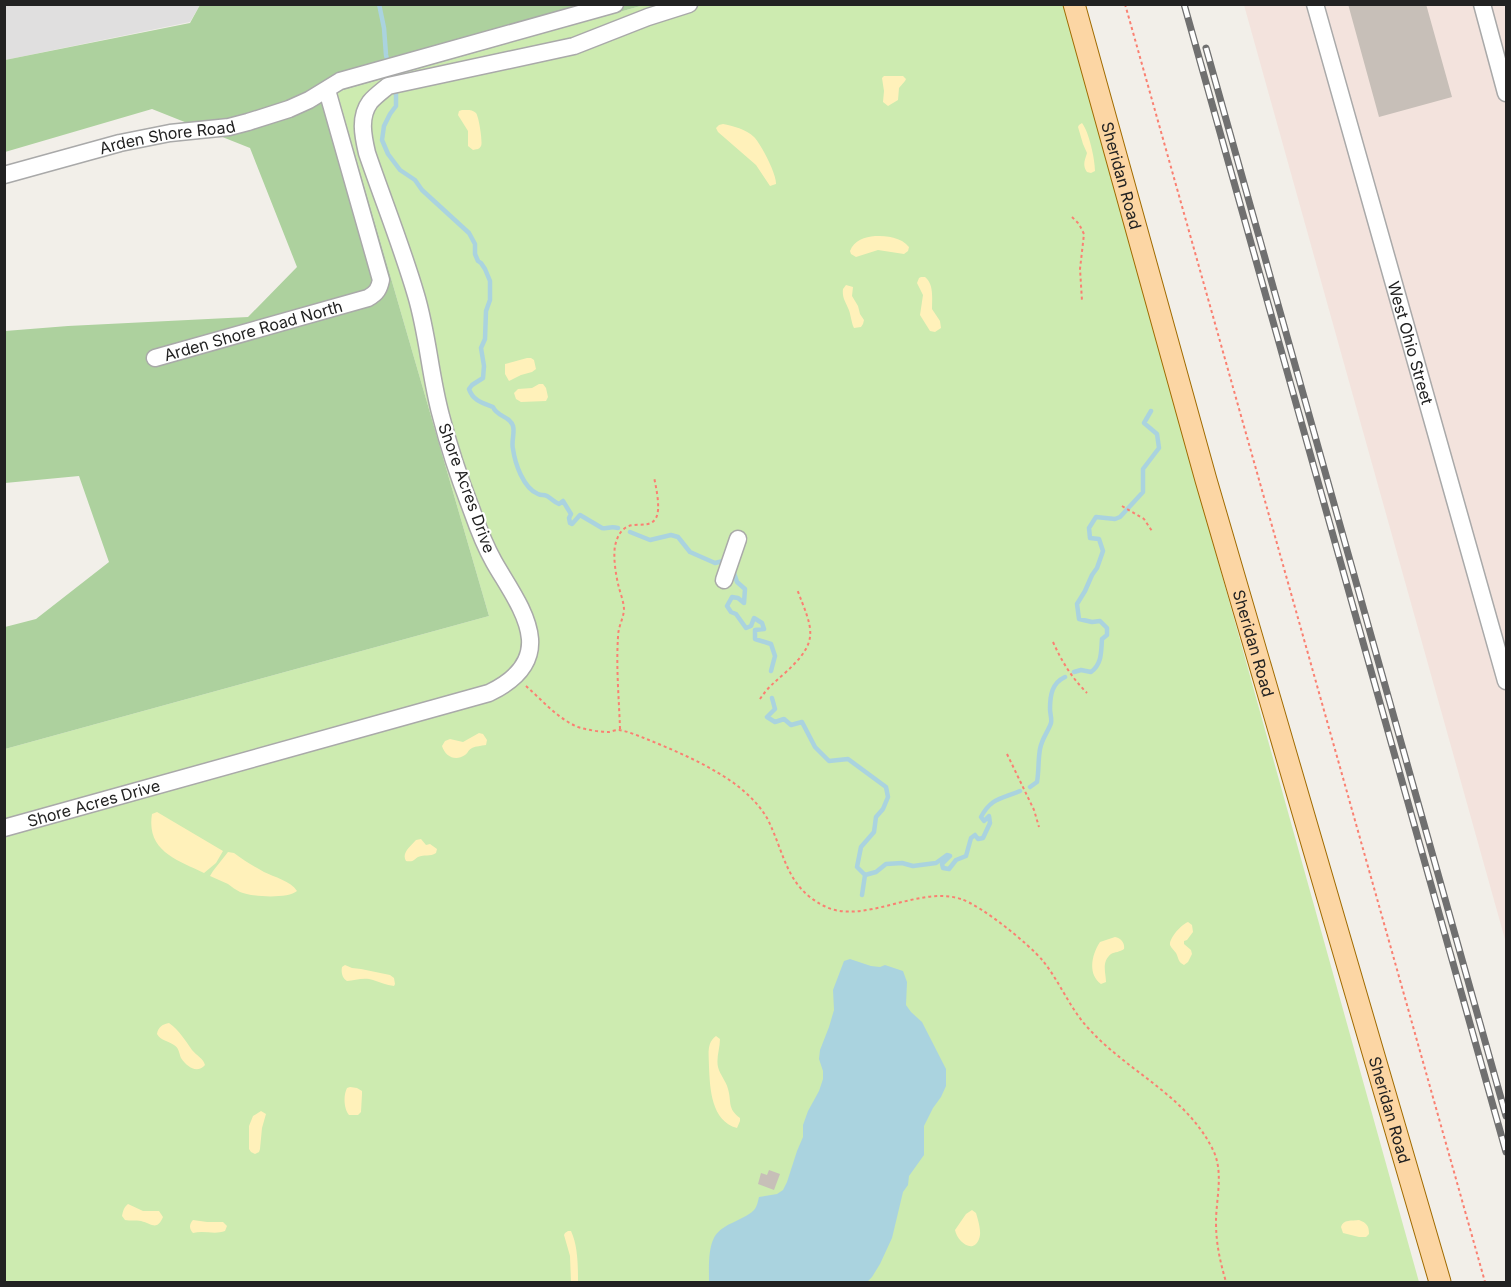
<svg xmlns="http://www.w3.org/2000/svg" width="1511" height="1287" font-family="Inter,sans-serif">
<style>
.residential{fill:#e0dfdf}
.military{fill:#f3e3dd}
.grass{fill:#cdebb0}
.forest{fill:#add19e}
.sand{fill:#fff1ba}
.water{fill:#aad3df}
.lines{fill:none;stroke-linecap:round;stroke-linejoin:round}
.stream{stroke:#aad3df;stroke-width:4.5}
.building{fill:#c7bfb8}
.minor-casing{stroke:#a9a9a9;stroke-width:19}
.major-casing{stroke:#a06b00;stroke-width:23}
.path{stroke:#fa8072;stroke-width:2;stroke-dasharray:3 3;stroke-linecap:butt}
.minor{stroke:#fff;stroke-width:16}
.major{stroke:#fcd6a4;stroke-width:21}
.rail-casing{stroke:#707070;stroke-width:7}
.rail{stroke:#fff;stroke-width:4.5;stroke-dasharray:14;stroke-linecap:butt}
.labels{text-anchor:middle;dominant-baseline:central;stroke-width:4.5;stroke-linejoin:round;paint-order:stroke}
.street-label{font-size:16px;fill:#222;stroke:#fff}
</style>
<rect width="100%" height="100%" fill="#f2efe9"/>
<path class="residential" d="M5 5H200L190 22 5 60Z"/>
<path class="military" d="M1244 5H1506V943L1350 385Z"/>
<path class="grass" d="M644 5H1063L1419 1282H5V749L489 616 337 92Z"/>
<path class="forest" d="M200 5H644L337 92 489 616 5 749V627L36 619 109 562 79 476 5 483V331L68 326 248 317 297 267 250 148 152 109 5 152V60L190 23Z"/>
<path class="sand" d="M884 76H903L906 79 905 81 899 88 898 100 888 106 883 102 884 91 882 78Z
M462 110C467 110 472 109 476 113 479 117 483 143 481 146 479 150 476 149 473 150L468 146V131L458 115 459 111Z
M1082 123C1089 132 1095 159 1095 171L1091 173 1087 172C1082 165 1085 160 1087 153L1083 144 1078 127 1079 125Z
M723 124C733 126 746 129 754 137 761 144 777 175 776 184L770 186 756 165 718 132 716 128 719 125Z
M875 236C887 236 901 237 909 247L908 251 904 254 878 250 856 257 851 254 850 251C854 240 865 237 875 236Z
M921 277H925C934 284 932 298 932 309L940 321 941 328 935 332 930 331 920 315 923 295 917 283 919 278Z
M846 285 853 287 852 296 858 306 860 314 864 320 863 324 861 327 854 328C851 322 851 314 848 308 845 301 842 297 843 289Z
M527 358H531L534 360 536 369 532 372 521 375 509 381 505 374V364Z
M539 384H543L546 388 548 397 546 401 521 402 516 399 514 393 518 389 532 388Z
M479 733 483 734 487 740 486 745C481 746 476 746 472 748 466 752 470 751 465 755 455 762 445 756 442 746L445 741 450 739 463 742Z
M157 812 223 851 216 863 204 873C177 860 146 851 152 814Z
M421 839 426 845 430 844 437 849 436 853C430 857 424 854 418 857 412 861 414 862 406 861 401 853 411 846 416 840Z
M228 852 234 853C243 860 253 866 264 872 274 877 291 881 297 891 288 899 251 897 240 892 236 890 232 887 228 884 222 881 216 879 210 876L213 871Z
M1188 922 1192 925 1193 932 1187 940 1184 941V944L1191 950 1192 954 1188 962 1184 965C1178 962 1179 959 1176 953 1174 950 1171 948 1170 945 1169 938 1182 924 1188 922Z
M1115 937C1121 938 1125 943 1124 949 1120 952 1115 952 1111 954 1101 962 1106 973 1106 982L1101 984C1087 974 1092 954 1100 942Z
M345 965 352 968 361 969 390 975 394 978 395 984 394 986C386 985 380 982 373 980 365 977 355 980 347 981 342 978 341 972 342 967Z
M169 1023C179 1030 185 1040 192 1050 197 1056 203 1058 205 1065 197 1074 187 1067 181 1058 179 1053 179 1048 174 1045 167 1040 161 1041 157 1034 158 1027 163 1024 169 1023Z
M716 1036 720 1039C720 1048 716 1058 718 1067 720 1075 726 1081 728 1089 732 1103 727 1108 740 1118V1121L737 1128C711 1121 710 1088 709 1067 709 1056 706 1043 716 1036Z
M350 1087 357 1088 362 1091V1094L361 1112 358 1115H349C344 1109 343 1096 347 1088Z
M261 1111 266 1114 262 1128 260 1149 259 1152 255 1154 251 1152 249 1149V1126L253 1116Z
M128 1204 143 1211H159L163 1217C157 1231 152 1224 141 1221 136 1220 130 1221 125 1220L122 1216C123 1211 124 1207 128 1204Z
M972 1210 976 1213C978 1220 982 1232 979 1239 973 1255 957 1241 955 1230L966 1214Z
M193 1220 207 1222H223L227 1226 225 1231C214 1235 204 1230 193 1233 189 1229 189 1224 193 1220Z
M1359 1220C1367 1223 1369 1226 1369 1234L1366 1237H1359L1343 1233 1341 1227C1343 1219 1352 1221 1359 1220Z
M568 1231H571C578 1246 578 1266 578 1282H571L570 1256 564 1235 565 1233Z"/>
<path class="water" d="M850 959 871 966 880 967 885 965 903 971 907 982 906 1005 911 1012 922 1022 946 1069V1086L941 1097 933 1108 924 1126V1155L909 1176 908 1185 903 1192 892 1238 880 1264 872 1277 867 1282H709C709 1269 708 1252 713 1240 720 1223 742 1222 754 1210 757 1207 758 1201 759 1197L777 1194 783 1190 787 1182 797 1151 803 1137V1125L808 1111 819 1091 823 1079V1071L819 1059 820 1050 829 1027 834 1010 833 990 844 961Z"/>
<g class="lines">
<path class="stream" d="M379 4 384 28 386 55 388 63
M396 94V106L390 114 384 126 382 140 388 154 400 170 415 180 422 190 469 233 475 244V254L478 261 481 263 485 269 490 281V300L486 311 485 339 481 348 484 366 483 378 472 385 469 389C473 401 483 403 493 407 497 417 510 416 513 426 515 433 511 442 513 449 515 463 523 488 538 494 542 496 543 494 547 496 551 498 554 502 559 504L563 501 571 514 569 518 570 523 572 524 580 515 602 528C609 529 609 526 618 528
M630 532 650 540 671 535 678 537 690 552 715 563 723 561 725 563
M733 570 737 582 745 589 744 603 738 598 732 597 727 606 731 612 736 614 746 628 751 626 754 618 762 623 764 629 755 630V639L771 644 775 656 771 671
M1074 672 1081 670 1091 672C1102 664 1101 652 1102 639L1107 635V628L1100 621 1092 622 1079 619 1077 604 1085 591 1092 575 1097 568 1103 551 1099 539 1090 538 1089 528 1096 517 1115 519 1120 517 1143 492V469L1159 448 1157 434 1144 423 1151 411
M772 698 775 709 767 717 775 722 784 719 791 725 802 722 815 747 829 761 848 759 886 787 888 797 883 809 876 817 874 832 861 847 857 867 865 875
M1030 787 1037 782C1039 771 1038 760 1040 749 1042 738 1048 732 1051 723 1052 719 1050 713 1050 709 1050 695 1052 683 1065 677
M865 875 876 872 886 864 902 863 913 866 936 863 947 855 950 856 942 864 943 868 949 869 956 860 966 856 971 838 975 835 978 839 983 838 990 823 989 816 984 821 981 817C991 798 1001 799 1020 791
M862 895 865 875"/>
</g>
<path class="building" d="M1348 4H1426L1452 97 1379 117Z
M769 1170 780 1174 774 1190 758 1184 761 1173 767 1175Z"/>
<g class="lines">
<g class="minor-casing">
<g id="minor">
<path id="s1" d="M1315 4 1506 681"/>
<path d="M1482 4 1506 93"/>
<path id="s2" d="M4 175 120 143 170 133 229 127 248 122 289 109 309 100 340 81 615 4"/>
<path id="s3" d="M155 358 368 298C377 293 379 289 381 280L327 90"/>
<path d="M724 580 738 539"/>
<path id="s4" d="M4 828 489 693C510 683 532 667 530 639 528 613 507 585 494 562 485 546 478 528 472 511 460 480 449 448 441 416 430 376 428 335 416 295 402 247 383 200 367 153 363 136 359 117 370 102 375 96 382 91 388 86L574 46 648 17 689 4"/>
</g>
</g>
<g class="major-casing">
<g id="major">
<path id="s5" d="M1074 4 1206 480 1440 1282"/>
</g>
</g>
<path class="path" d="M1125 4 1485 1282
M1072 217 1079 224 1084 234 1080 269 1082 301
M1122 506 1144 519 1152 531
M1053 642C1062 662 1072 678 1087 693
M526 686C542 700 558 719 578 727 588 730 599 732 609 732 612 731 616 730 619 730 627 731 636 735 644 738 676 751 712 766 739 787 750 796 760 806 767 818 785 853 785 886 824 906 863 926 918 885 961 899 982 906 1029 944 1043 961 1060 982 1070 1009 1089 1029 1128 1072 1187 1096 1213 1150 1224 1172 1216 1199 1216 1222 1216 1244 1220 1261 1226 1282
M760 699C767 688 776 681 786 672 821 640 812 629 797 589
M620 729C619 699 616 668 618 637 618 627 623 620 624 610 624 603 621 595 619 588 616 576 613 558 615 546 623 511 647 534 656 518 661 509 656 487 654 477
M1007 754 1034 810 1039 827"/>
<use href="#minor" class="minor"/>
<use href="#major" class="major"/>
<g class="rail-casing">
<path id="rail" d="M1184 4 1506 1152
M1206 48 1506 1116"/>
</g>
<use href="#rail" class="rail"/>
</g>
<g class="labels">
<g class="street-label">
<text stroke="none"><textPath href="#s2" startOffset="168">Arden Shore Road</textPath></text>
<text stroke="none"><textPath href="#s5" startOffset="178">Sheridan Road</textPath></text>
<text stroke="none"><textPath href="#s3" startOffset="102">Arden Shore Road North</textPath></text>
<text stroke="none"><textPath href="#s1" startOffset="352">West Ohio Street</textPath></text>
<text transform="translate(467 488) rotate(70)">Shore Acres Drive</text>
<text stroke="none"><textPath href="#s5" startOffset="664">Sheridan Road</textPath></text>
<text stroke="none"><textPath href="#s4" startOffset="93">Shore Acres Drive</textPath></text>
<text stroke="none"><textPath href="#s5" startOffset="1150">Sheridan Road</textPath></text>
</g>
</g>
<rect width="1511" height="1287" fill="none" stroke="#222222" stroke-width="12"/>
</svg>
